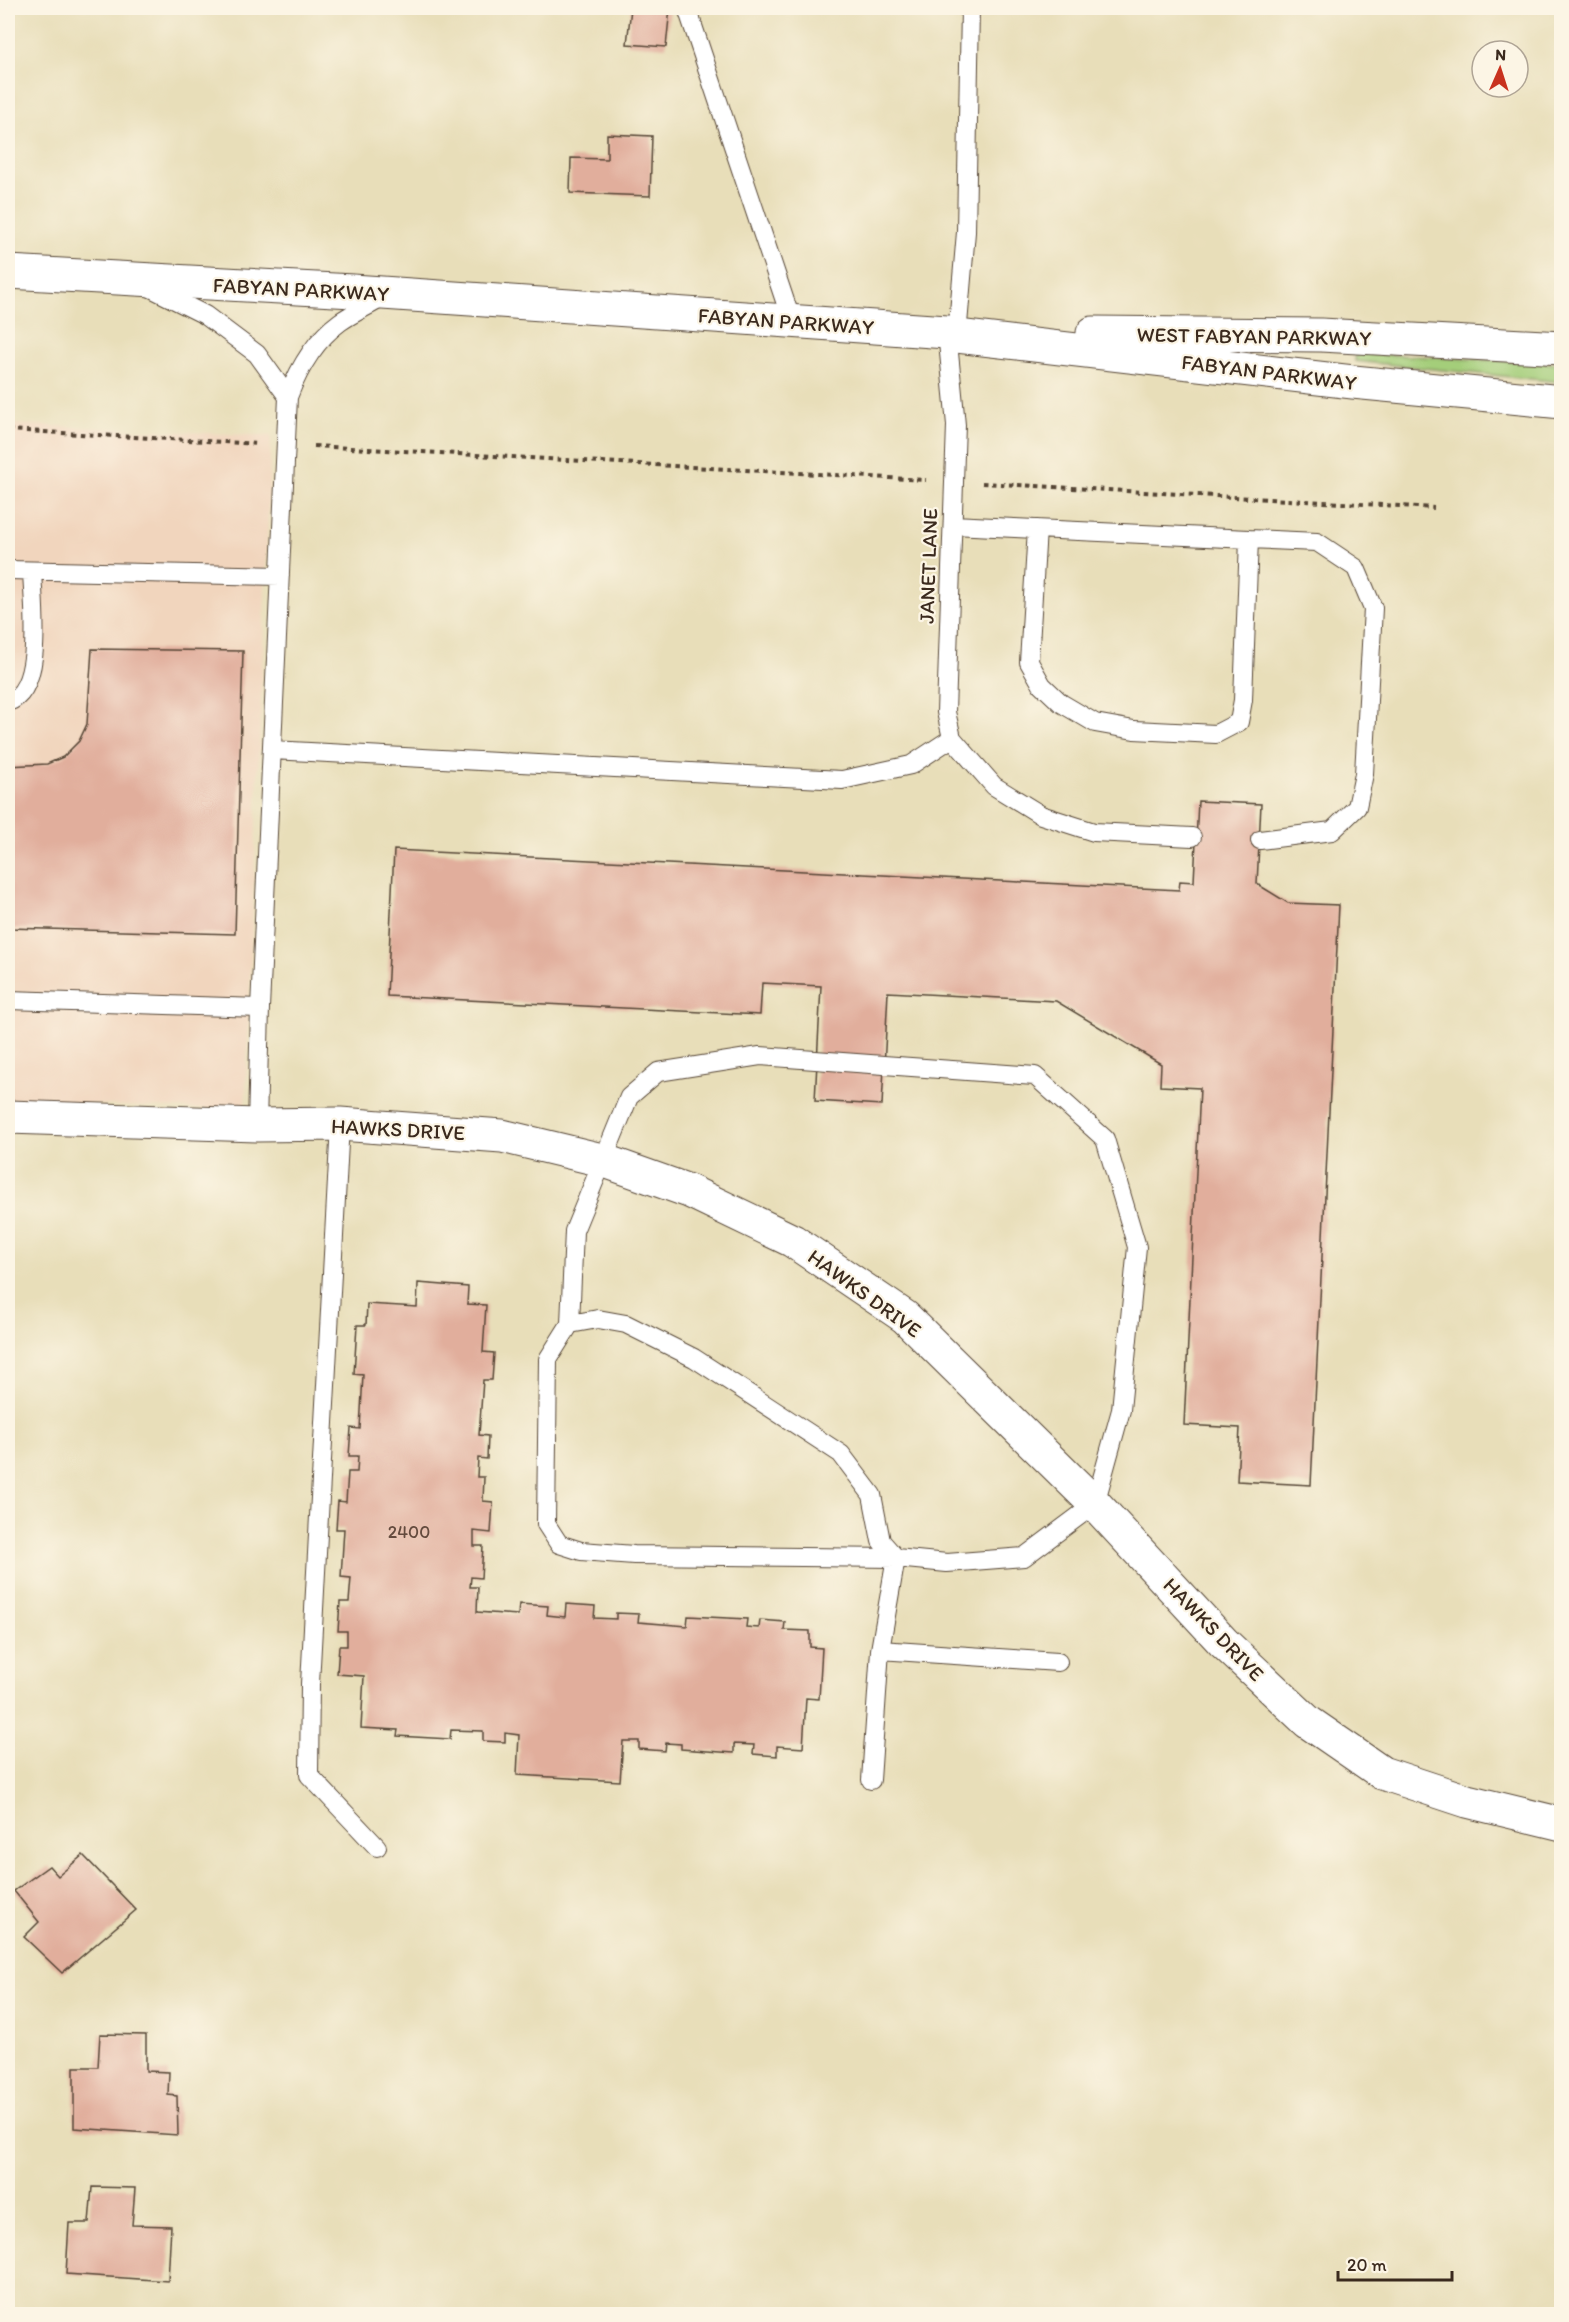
<svg xmlns="http://www.w3.org/2000/svg" width="1569" height="2322" font-family="Itim,sans-serif">
<style>
.built{fill:#f1d5bd}
.green{fill:#a4ce7a;stroke:#707c4c;stroke-width:1.5}
.building{fill:#e1ae9c}
.lines{fill:none;stroke-linecap:round;stroke-linejoin:round}
.lane-casing{stroke:#554535;stroke-width:20}
.street-casing{stroke:#554535;stroke-width:35}
.secondary-casing{stroke:#554535;stroke-width:35}
.path{stroke:#554535;stroke-width:4;stroke-dasharray:4.5 4.5;stroke-linecap:butt}
.lane{stroke:#fff;stroke-width:18}
.street{stroke:#fff;stroke-width:33}
.secondary{stroke:#fff;stroke-width:33}
.labels{text-anchor:middle;dominant-baseline:central;stroke-width:4.5;stroke-linejoin:round;paint-order:stroke}
.number-label{font-size:18px;fill:#644b3e}
.street-label{font-size:21px;fill:#3b2a1e;stroke:#fcf5e5}
</style>
<rect width="100%" height="100%" fill="#fcf5e5"/>
<filter id="ink" filterUnits="userSpaceOnUse"><feTurbulence type="fractalNoise" baseFrequency=".0167" numOctaves="2"/><feDisplacementMap in="SourceGraphic" scale="12" xChannelSelector="R" yChannelSelector="G"/><feConvolveMatrix kernelMatrix="1 2 1 2 8 2 1 2 1" color-interpolation-filters="sRGB"/></filter>
<filter id="wash" filterUnits="userSpaceOnUse"><feTurbulence type="fractalNoise" baseFrequency=".008" numOctaves="4" result="noise"/><feDisplacementMap in="SourceGraphic" scale="24" xChannelSelector="R" yChannelSelector="G"/><feGaussianBlur stdDeviation="1.35" result="paint"/><feColorMatrix in="noise" values="0 0 0 0 0 0 0 0 0 0 0 0 0 0 0 0 0 1.4 0 .05"/><feComposite in="paint" operator="in"/></filter>
<g filter="url(#wash)">
<rect width="100%" height="100%" fill="#e8deb9"/>
<path class="built" d="M8 424 271 436 245 1111 8 1101Z"/>
<path class="green" d="M1356 353 1561 364V382L1355 361Z"/>
<g id="blocks">
<path class="building" d="M631 8H670L666 47 627 44Z
M607 134 652 136 650 196 570 193 571 158 607 159Z
M92 649 243 651 235 934 8 928V766L47 764 63 757 79 741 87 724Z
M1198 801 1261 804 1257 884 1288 903 1339 905 1311 1485 1237 1481 1240 1428 1184 1425 1200 1088 1160 1086 1161 1064 1056 1001 888 992 882 1105 815 1101 821 986 762 983 760 1015 387 996 394 850 1179 890 1180 881 1194 882Z
M418 1283 468 1287 467 1304 486 1305 483 1352 494 1353 492 1380H483L479 1435 488 1436 487 1459 478 1458 477 1477H484L483 1501 493 1502 491 1533 474 1531V1546H483L481 1578 471 1577 470 1587H478L477 1612 518 1615 519 1604 548 1606 547 1615 565 1617 566 1604 595 1606 594 1618 616 1619V1613L639 1614 638 1622 687 1626 688 1616 747 1619 746 1627 759 1628 760 1620 785 1622 784 1630 810 1631V1647L822 1648 819 1699 806 1698 803 1748 777 1746V1756L753 1754 754 1745 734 1744V1753L681 1749V1744L666 1743 665 1751 639 1749V1741H623L620 1781 517 1775 519 1735 505 1733V1742L483 1741V1731L451 1730 450 1739 397 1736 398 1730 361 1728 364 1676 337 1674 339 1646H347V1631H338L340 1602H349L351 1578 341 1577 344 1529H336L338 1501 346 1502 348 1472H357L358 1456H349L351 1428 360 1429 363 1375 354 1374 357 1325H366L367 1304 417 1307Z
M83 1855 136 1910 62 1973 24 1937 39 1922 14 1891 49 1866 58 1876Z
M100 2034 146 2035V2071L169 2072 168 2095 177 2096 178 2135 74 2128V2067H98Z
M92 2187 135 2188 132 2225 171 2226 168 2281 66 2274 69 2223H89Z"/>
</g>
</g>
<g filter="url(#ink)">
<use href="#blocks" fill-opacity="0" stroke="#554535" stroke-width="1.5"/>
<g class="lines">
<g class="lane-casing">
<path id="lane" d="M687 8 792 322
M149 287 205 315 257 354 288 397
M947 332 956 425 946 712 952 738 994 786 1041 815 1094 832 1192 837
M957 336 966 232 970 8
M953 525C1051 530 1150 534 1249 539L1243 700 1239 722 1216 734 1134 730 1095 723 1061 703 1042 685 1029 662 1037 529
M1249 539 1317 542 1356 568 1373 608 1364 774 1357 807 1332 831 1260 840
M8 570 280 576
M8 702C45 690 33 603 32 571
M272 750 842 780 911 765 952 738
M8 1000 260 1008
M340 1124 310 1684 309 1775 377 1847
M257 1125 260 1008 288 397C299 368 314 341 340 322 354 312 371 305 385 296
M570 1324 574 1231 629 1097 658 1072 760 1056 1035 1076 1105 1139 1137 1247 1121 1410 1095 1504 1024 1557 947 1563 896 1558 881 1541 872 1495 841 1454 694 1358 626 1324 598 1319 570 1324 548 1359 546 1524 559 1544 581 1551 634 1555 896 1558 880 1650 871 1780
M880 1650 1058 1662"/>
</g>
<g class="street-casing">
<path id="street" d="M8 1117 257 1125 340 1124 502 1136 602 1160 689 1191 793 1241 905 1317 1095 1504 1223 1642 1308 1722 1382 1773 1467 1801 1562 1824"/>
</g>
<g class="secondary-casing">
<path id="secondary" d="M8 272 353 291 947 332 957 336 1353 382 1562 402
M1093 333 1321 335 1562 348"/>
</g>
<path class="path" d="M8 430 259 444
M314 446 926 480
M982 483 1434 508"/>
<use href="#lane" class="lane"/>
<use href="#street" class="street"/>
<use href="#secondary" class="secondary"/>
</g>
</g>
<g class="labels">
<g class="number-label">
<text x="409" y="1532">2400</text>
</g>
<g class="street-label">
<text transform="translate(301 289) rotate(3)">FABYAN PARKWAY</text>
<text transform="translate(786 321) rotate(4)">FABYAN PARKWAY</text>
<text transform="translate(1254 336) rotate(1)">WEST FABYAN PARKWAY</text>
<text transform="translate(1269 372) rotate(7)">FABYAN PARKWAY</text>
<text transform="translate(928 566) rotate(-88)">JANET LANE</text>
<text transform="translate(398 1129) rotate(3)">HAWKS DRIVE</text>
<text transform="translate(865 1293) rotate(36)">HAWKS DRIVE</text>
<text transform="translate(1214 1629) rotate(46)">HAWKS DRIVE</text>
</g>
</g>
<rect width="1569" height="2322" fill="none" stroke="#fcf5e5" stroke-width="30"/>
<g transform="translate(1500 69) rotate(3)"><circle r="28" fill="#fcf5e5" stroke="#afa495" stroke-width="1.5"/>
<path d="M0-4.5L10 22L0 15L-10 22Z" fill="#c8321e"/>
<text y="-9" font-size="16" font-weight="bold" text-anchor="middle" fill="#3b2a1e">N</text>
</g>
<path d="M1338 2271v9h114v-9" fill="none" stroke="#3b2a1e" stroke-width="3"/>
<text x="1347" y="2271" font-size="18" fill="#3b2a1e" stroke="#fcf5e5" stroke-width="4.5" paint-order="stroke">20 m</text>
</svg>
